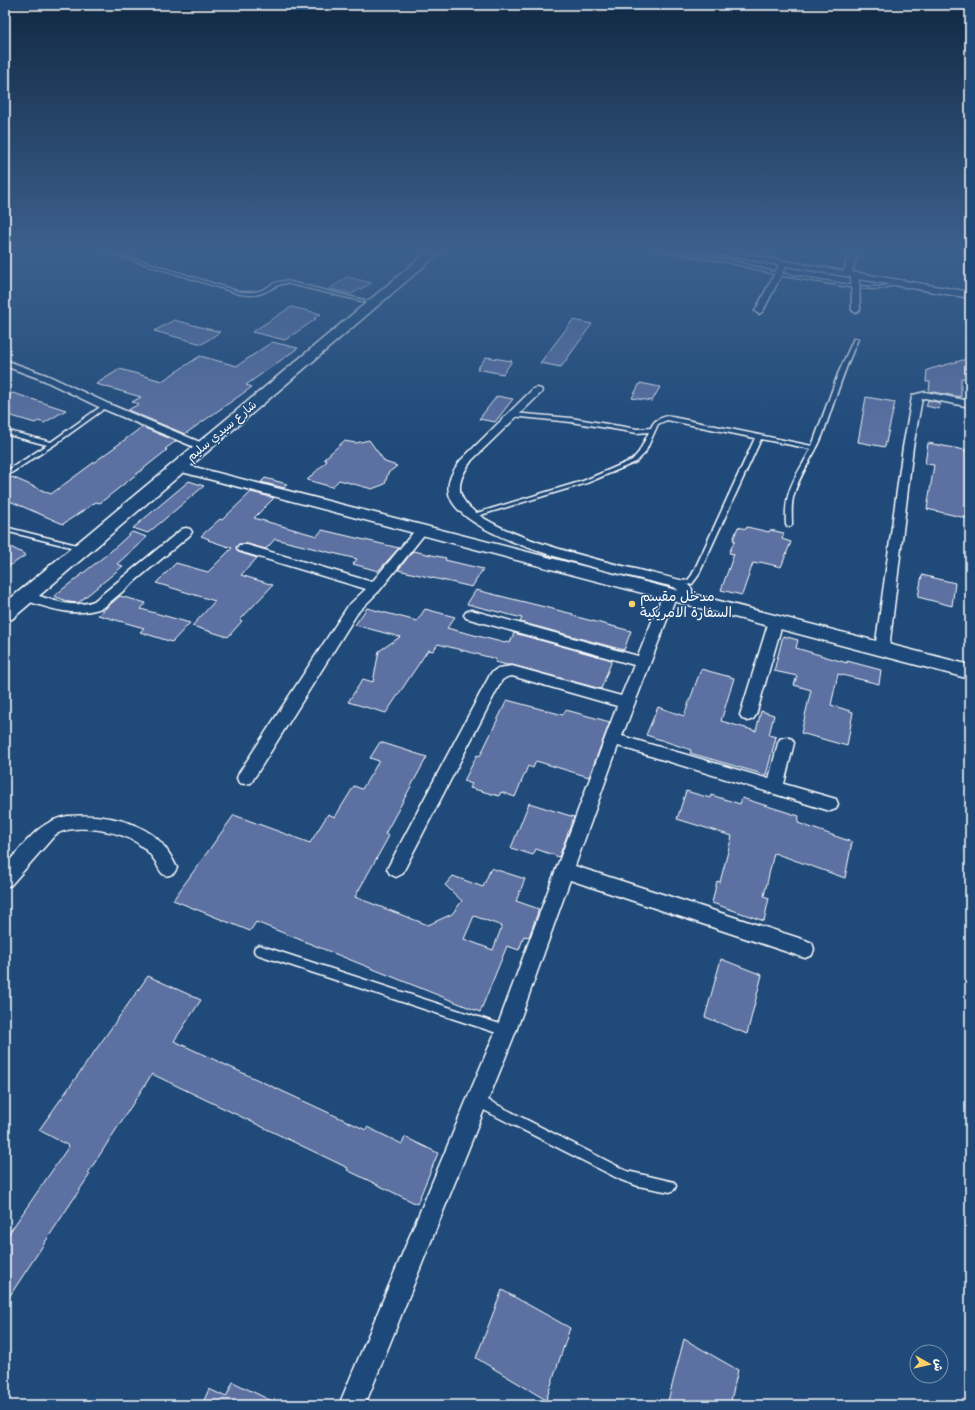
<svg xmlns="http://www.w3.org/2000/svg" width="975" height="1410" font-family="'Balsamiq Sans','Playpen Sans Arabic',sans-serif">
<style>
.building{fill:#5b71a1;stroke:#fff;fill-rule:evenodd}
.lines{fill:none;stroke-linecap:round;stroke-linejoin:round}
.service-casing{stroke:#fff;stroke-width:3}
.minor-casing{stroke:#fff;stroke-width:3}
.tertiary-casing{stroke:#fff;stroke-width:3}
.secondary-casing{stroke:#fff;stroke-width:3}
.service{fill:#1f4a7a;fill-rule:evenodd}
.minor{fill:#1f4a7a;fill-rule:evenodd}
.tertiary{fill:#1f4a7a;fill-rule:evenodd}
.secondary{fill:#1f4a7a;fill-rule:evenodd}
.poi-dot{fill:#ffd166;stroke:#1f4a7a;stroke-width:1.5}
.labels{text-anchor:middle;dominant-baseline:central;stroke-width:3;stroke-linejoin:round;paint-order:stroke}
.far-street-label{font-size:12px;fill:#fff;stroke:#1f4a7a}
.poi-label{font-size:14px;fill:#fff;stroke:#1f4a7a;text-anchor:start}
</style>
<rect width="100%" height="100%" fill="#1f4a7a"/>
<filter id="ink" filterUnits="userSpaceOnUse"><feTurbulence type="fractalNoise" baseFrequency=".025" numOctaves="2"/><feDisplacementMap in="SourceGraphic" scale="8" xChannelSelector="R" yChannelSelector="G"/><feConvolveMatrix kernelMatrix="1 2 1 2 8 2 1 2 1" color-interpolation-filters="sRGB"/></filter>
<g filter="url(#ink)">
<path class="building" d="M347 277 372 283 351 294 329 289Z
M291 307 321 314 314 318 316 319 285 340 252 332Z
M174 320 220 332 202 344 154 331Z
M573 320 592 324 561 367 540 363Z
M272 342 298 348 246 385 252 387 185 434 128 410 139 404 132 402 141 397 96 384 120 369 162 381 200 356 237 366Z
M486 357 512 361 503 374 477 369Z
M970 358V379L961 378V397L929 391 930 382H926L927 370Z
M640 383 660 387 652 401 632 398Z
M13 393 66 410 44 423 38 421 35 423 5 414V398Z
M497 396 513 399 495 422 479 419Z
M866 397 895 402 885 447 858 442Z
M928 400 940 403 939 409 926 406Z
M142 427 176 441 165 449 167 450 100 503 96 502 63 524 5 499V481L12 477 51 494Z
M369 440 385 462 397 466 388 473 385 484 372 489 339 480 332 487 307 480 327 461 324 459 344 441 356 443Z
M928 443 970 451V519L927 509 934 465 925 464Z
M265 478 287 484 284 488 261 482Z
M189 481 204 486 148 533 133 528Z
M251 492 274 498 254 518 317 536 322 530 399 548 378 571 353 564 357 559 275 539 266 549 247 544H239L236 547 238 552 257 558 241 575 273 585 240 620 242 621 228 637 192 626 215 601 156 583 176 563 208 572 232 548 208 540 209 539 201 536 220 519 222 520Z
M738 527 746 529 747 527 769 532 770 530 784 533 782 539 791 542 781 567 760 562 758 564 753 563 742 595 721 590 734 554 729 553 735 540H733Z
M132 532 147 537 117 564 123 566 78 603 69 602 54 596 110 552Z
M5 544 26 555 5 569Z
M413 551 446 558 445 560 483 569 472 587 398 570Z
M922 575 955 583 952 606 918 597Z
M476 590 573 614V616L631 631 624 650 616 648 520 622 522 618 467 604Z
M120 596 146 603 141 609 190 623 172 642 140 632 144 628 98 615Z
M367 608 417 621 425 609 455 617 447 628 505 643 506 642 510 643 514 633 612 660 601 689 512 665H507L495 662 496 659 438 644 433 651 428 650 386 713 348 702 363 679 373 682 379 651 400 637 355 625Z
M783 636 798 640 796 648 847 663V661L881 670 879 684 838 674 831 705 853 712 847 746 801 733 811 690 794 685 797 676 774 671Z
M701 669 734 678 721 721 756 731 761 711 774 715 769 735 776 737 766 775 690 753 691 750 646 735 658 707 684 716Z
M507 700 563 715 566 710 610 722 589 777 536 761 533 768 528 766 515 797 501 792 499 796 470 788 472 784 464 781 477 755 480 756Z
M380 742 427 757 385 834 389 836 355 897 428 925 452 914 462 901 445 885 453 876 483 887 491 868 525 879 516 901 539 909 529 937 524 936 519 950 507 946 480 1012 256 922 250 931 173 900 234 815 310 843 328 814 335 817 354 786 362 789 379 761 370 758ZM474 916 502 926 493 950 464 939Z
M686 791 710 798 711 795 740 804 742 798 799 816 798 823 852 842 845 878 774 853 764 896 769 898 764 921 712 903 717 881 720 882 732 836 677 819Z
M529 803 574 817 559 857 536 849 533 855 511 848Z
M721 959 762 975 747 1034 705 1017Z
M148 976 201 1000 174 1041 366 1130 367 1127 402 1144 405 1137 438 1153 417 1204 347 1170 348 1168 152 1074 88 1173 90 1174 5 1303V1239L69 1146 39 1130Z
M502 1290 570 1328 546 1400 476 1358Z
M684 1339 738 1370 730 1405H667Z
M233 1382 280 1405H202L209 1389 226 1397Z"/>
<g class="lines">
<g class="service-casing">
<path id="service" d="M649 248H659L732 261 778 273 855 286 879 287 900 282 902 283 879 289 855 288 778 275 732 263Z
M104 249 240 292C247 292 253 293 260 291 272 286 271 282 286 281L376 303 374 304 286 283C274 285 273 289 262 293 255 296 248 295 240 294L104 251Z
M854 338 858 339C844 370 834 402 823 434 815 456 798 475 793 498 791 507 792 516 792 525L789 527 786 525C784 489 795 479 811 449L761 439 698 576 692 584 679 586 676 584 677 582 688 580 692 575 755 438 667 420 658 424 645 453 636 462 587 483 474 517H470L469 516 470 515 583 481 632 460 639 452 649 432 637 433 571 422 511 416 510 415 513 413 571 418 637 429 651 428C654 420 658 419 667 416L812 446 838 374Z
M103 405 108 406 54 445 5 477V472L47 445 5 434V430L51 442Z
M5 527 85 547 86 548 83 550 5 531Z
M259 945 506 1026 510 1027 511 1031 510 1035 506 1036 259 955 255 953 254 950 255 947Z
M478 1095 627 1171 674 1182 676 1186 674 1190 670 1192 638 1186 621 1180 474 1105 472 1101 474 1097Z"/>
</g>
<g class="minor-casing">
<path id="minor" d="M689 248H708L844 271 851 248H859L852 272 970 292V298L859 279 860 310 856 313 852 310 851 277 786 266 763 311 759 314 755 311 779 265 693 250Z
M5 360 49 376 109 404 207 445 208 447 207 449H199L101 408 43 380 5 366Z
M537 388 541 389 542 391 541 393 472 460C464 471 455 486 463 499 487 540 636 568 684 581L692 589V598L690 601 685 602 680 601 678 598V590L674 587C628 575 467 544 450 497 445 483 453 471 460 461L533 389Z
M925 392 970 401V407L925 398 922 399 913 447 889 649 887 652 882 654 877 652 875 649 903 447 912 397 913 395Z
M421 527 425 528 427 531 380 590 358 612 251 783 245 784 239 783 237 778 239 773 348 606 366 589 239 551 237 548 239 545H247L372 582 417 528Z
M186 528 190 529 192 532 190 535 104 607C74 619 50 608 21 599L19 596 21 593 26 592C48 598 72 610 94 601L182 529Z
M670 590 675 591 677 594 622 736 769 779 778 743 780 739 786 737 792 739 794 743 784 784 836 799 838 804 836 809 830 811 618 746 575 866 805 940 812 943 814 949 812 955 805 958 570 880 516 1031 365 1405H339L496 1030 617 706 512 676 507 677 502 680 402 874 396 877 390 874 387 869 491 673 498 668 512 666 621 696 634 665 466 618 464 615 466 612 471 610 638 656 663 594 665 591Z
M776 616 781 618 783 621 756 715 753 719 748 721 743 719 740 715 769 621 771 618Z
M68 816C95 814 129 818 151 834 163 842 171 855 177 868L174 873C170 875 167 877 163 874 159 871 157 864 155 861 151 855 146 849 140 845 124 831 73 822 55 835L11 885 5 887V866C23 846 39 820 68 816Z"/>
</g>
<g class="tertiary-casing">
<path id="tertiary" d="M179 463 970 665V679L174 470 172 467 174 464Z"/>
</g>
<g class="secondary-casing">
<path id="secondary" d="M432 248H445L12 619 5 621V603Z"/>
</g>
<use href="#service" class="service"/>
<use href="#minor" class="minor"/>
<use href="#tertiary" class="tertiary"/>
<use href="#secondary" class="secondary"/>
</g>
</g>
<linearGradient id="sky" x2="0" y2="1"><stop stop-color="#112943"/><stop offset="0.56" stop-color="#3c608d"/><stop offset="1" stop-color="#3c608d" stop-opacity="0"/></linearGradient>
<rect width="975" height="446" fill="url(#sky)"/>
<circle class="poi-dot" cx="632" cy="604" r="4"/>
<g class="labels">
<g class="far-street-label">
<text transform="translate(222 431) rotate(-40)">شارع سيدي سليم</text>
</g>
<g class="poi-label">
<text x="640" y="596">مدخل مقسم<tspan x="640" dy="16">السفارة الامريكية</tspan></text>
</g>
</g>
<rect width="975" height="1410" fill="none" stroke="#1f4a7a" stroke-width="20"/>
<rect x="10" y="10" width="955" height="1390" fill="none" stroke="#fff" stroke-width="1.5" filter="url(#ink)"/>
<g transform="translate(929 1364) rotate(98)"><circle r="19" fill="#1f4a7a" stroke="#7992af"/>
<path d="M0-3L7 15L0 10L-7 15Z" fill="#ffd166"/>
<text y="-6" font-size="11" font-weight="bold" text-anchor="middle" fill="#ffffff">ش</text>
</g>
</svg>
